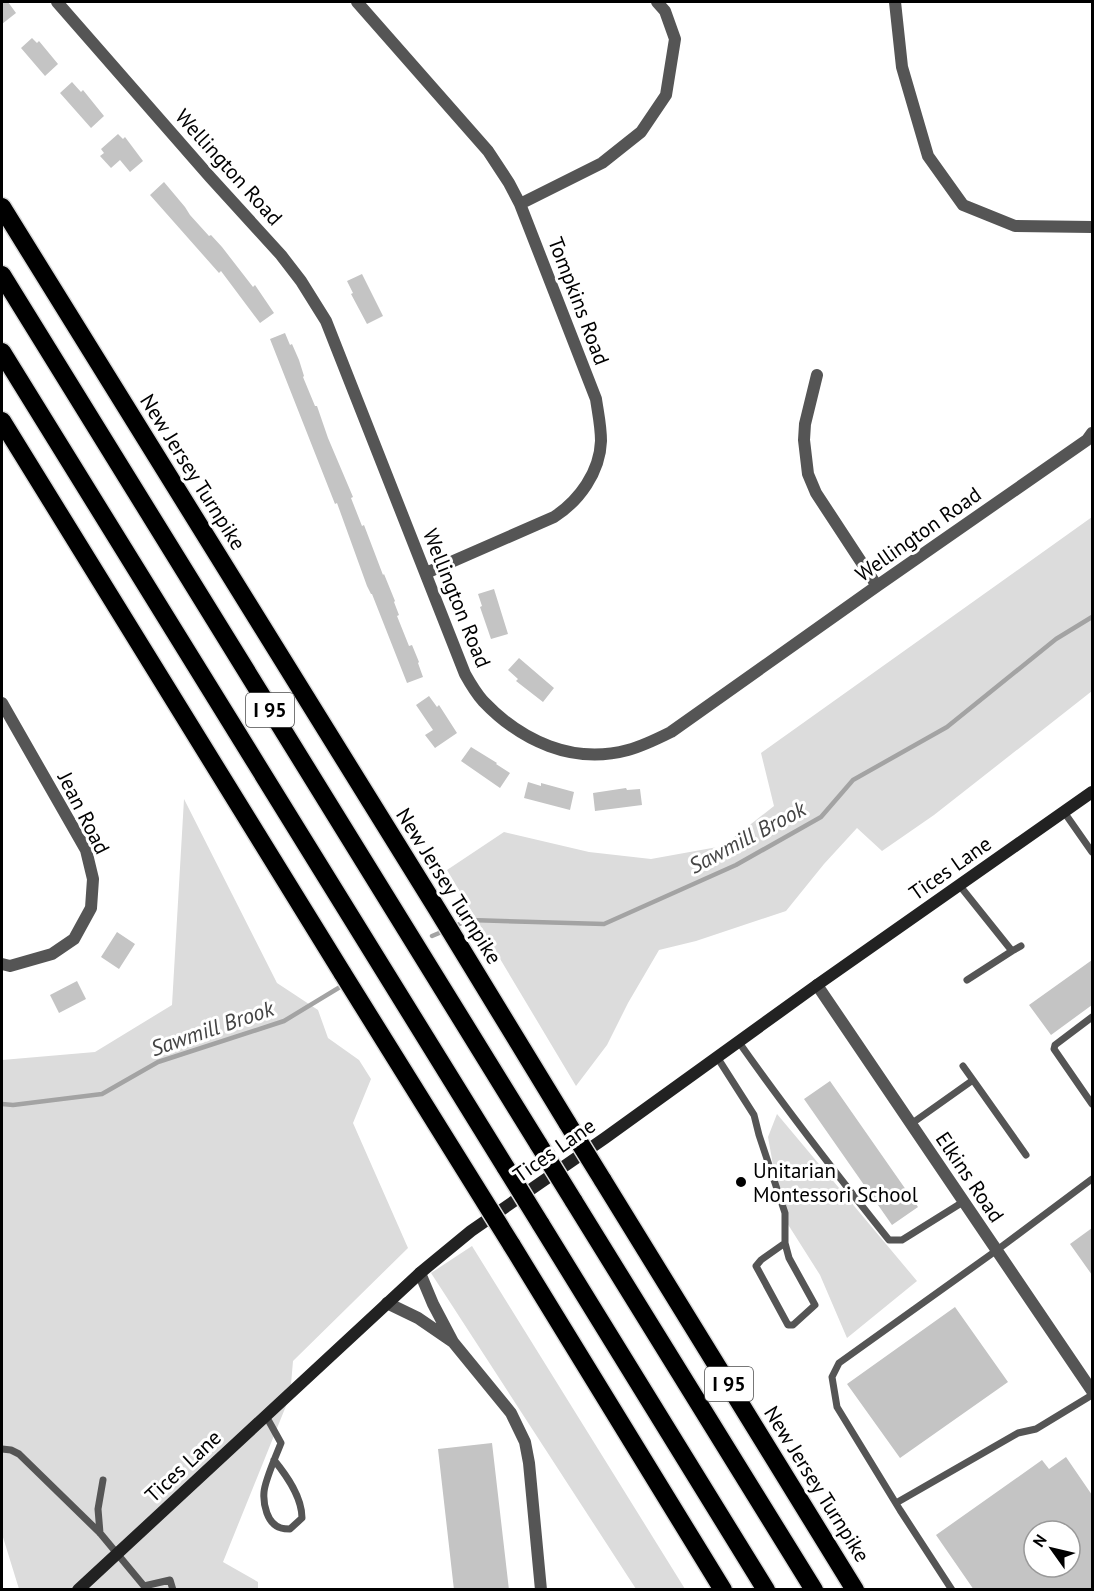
<svg xmlns="http://www.w3.org/2000/svg" width="1094" height="1591" font-family="'PT Sans',sans-serif">
<style>
.green{fill:#dcdcdc}
.lines{fill:none;stroke-linecap:round;stroke-linejoin:round}
.stream{stroke:#a3a3a3;stroke-width:4.5}
.building{fill:#c4c4c4;fill-rule:evenodd}
.highway-casing{stroke:#dbdbdb;stroke-width:21}
.lane{stroke:#555;stroke-width:7}
.street{stroke:#555;stroke-width:12}
.secondary{stroke:#222;stroke-width:12}
.highway{stroke:#000;stroke-width:18}
.highway-bridge-casing{stroke:#dbdbdb;stroke-width:21;stroke-linecap:butt}
.highway-bridge{stroke:#000;stroke-width:18}
.poi-dot{fill:#000;stroke:#fff;stroke-width:2}
.labels{text-anchor:middle;dominant-baseline:central;stroke-width:6;stroke-linejoin:round;paint-order:stroke}
.shield{fill:#fff;stroke:#4c4c4c;stroke-width:1.5}
.shield-label{font-size:20px;font-weight:bold;fill:#000}
.street-label{font-size:21px;fill:#000;stroke:#fff}
.poi-label{font-size:21px;fill:#000;stroke:#fff;text-anchor:start}
.water-label{font-size:22px;font-style:italic;fill:#444;stroke:#fff}
</style>
<rect width="100%" height="100%" fill="#fff"/>
<path class="green" d="M1092 517V691L934 815 882 851 857 828 824 864 786 911 696 941 659 950 628 1003 607 1045 576 1086 447 870 504 832 589 852 651 859 723 846 774 806 761 753Z
M184 799 277 983 318 1010 328 1038 359 1060 371 1079 353 1123 408 1248 293 1361 290 1396 223 1562 258 1582V1589H19L2 1534V1060L95 1052 172 1005Z
M777 1114 917 1281 847 1338 820 1275 782 1215 768 1137Z
M472 1246 685 1589H636L431 1273Z"/>
<g class="lines">
<path class="stream" d="M452 927 470 920 604 924 736 865 821 817 853 780 947 727 1056 639 1092 617
M432 936 444 931
M2 1104 13 1105 102 1094 158 1062 284 1021 345 984"/>
</g>
<path class="building" d="M2 2H8L16 13 2 24Z
M32 38 37 43 39 41 58 64 45 76 21 48Z
M72 82 81 92 83 90 104 116 91 128 60 93Z
M118 134 123 139 125 137 143 161 130 172 120 160 111 168 100 156 104 153 101 149Z
M164 182 185 207 190 215 209 236 211 235 222 247 253 287 255 285 274 313 260 323 221 271 219 273 150 195Z
M362 274 383 316 367 324 351 294 353 293 347 281Z
M285 333 290 345 292 344 299 360 304 376 303 377 315 406H317L328 438 353 497 351 498 362 526 364 525 383 575 384 574 395 601 394 602 399 615 397 616 409 646 412 645 419 662 418 663 423 677 407 683 372 594H371L367 586 337 503 335 504 270 339Z
M494 589 508 634 491 639 480 607 482 606 478 594Z
M519 658 554 688 543 702 516 681 518 679 508 670Z
M429 696 437 707 439 705 457 733 435 748 425 735 433 730 416 705Z
M471 747 497 763 496 764 510 773 500 788 461 761Z
M528 782 541 786V783L574 792 570 810 524 798Z
M626 788 627 790 640 789 642 805 595 811 593 793Z
M117 932 135 944 119 969 101 957Z
M1092 960V1005L1051 1035 1029 1005Z
M77 981 86 999 59 1013 50 995Z
M830 1081 918 1207 892 1225 804 1099Z
M1092 1228V1275L1070 1244Z
M955 1307 1008 1382 900 1458 847 1384Z
M492 1443 509 1590H454L438 1449Z
M1066 1457 1092 1495V1590H974L936 1535 1042 1460 1049 1469ZM1034 1531H1070V1567H1034Z"/>
<g class="lines">
<g class="highway-casing">
<path id="highway" d="M2 207 437 909 568 1124
M2 275 539 1145
M2 352 506 1168
M2 421 343 974
M602 1179 855 1590
M573 1200 814 1590
M540 1223 766 1590
M511 1244 723 1590"/>
</g>
<path class="lane" d="M1064 812 1092 852
M960 886 1012 951 967 980
M1012 951 1021 946
M1092 1017 1055 1045 1054 1049 1092 1104
M738 1041C786 1109 837 1175 889 1240H902L963 1202
M717 1057 754 1115 759 1135 785 1213V1243L761 1260 756 1266 788 1325H793L815 1305 789 1258 785 1243
M963 1066 973 1080
M911 1124 973 1080 1026 1155
M266 1416 281 1443C276 1456 265 1480 264 1492 263 1504 267 1524 281 1528 284 1529 287 1529 290 1529L302 1518C302 1497 287 1476 274 1460
M2 1449 11 1450 19 1454 100 1533 144 1586
M896 1503 1018 1433 1036 1429 1092 1395
M100 1533 98 1509 103 1480
M144 1586 170 1580 173 1590
M952 1590 900 1510 837 1407 832 1377 839 1363 997 1250 1092 1179"/>
<path class="street" d="M57 2 210 177 281 255 301 281 326 321 465 674C470 683 476 693 483 701 521 741 573 765 628 750 643 746 657 739 671 732L877 586 1087 440 1092 433
M357 2 488 151 509 183 520 204 596 399C598 413 601 426 601 441 600 472 579 501 554 517L426 573
M895 2 902 67 928 156 963 205 1015 226 1092 227
M520 204 602 163 641 132 666 95 675 39 665 11 657 2
M817 375 805 424 804 440 808 474 816 493 877 586
M2 703 86 850 93 879 91 908 74 939 52 954 10 966 2 964
M817 985 1092 1391
M387 1303 418 1318 453 1342 433 1304 420 1273
M453 1342 511 1413 525 1442 529 1463 541 1590"/>
<path class="secondary" d="M78 1590 420 1273 471 1231 605 1138 817 985 1092 792"/>
<use href="#highway" class="highway"/>
<g class="highway-bridge-casing">
<path id="highway-bridge" d="M343 974 511 1244
M568 1124 602 1179
M539 1145 573 1200
M506 1168 540 1223"/>
</g>
<use href="#highway-bridge" class="highway-bridge"/>
</g>
<circle class="poi-dot" cx="741" cy="1182" r="6"/>
<g class="labels">
<g class="shield">
<rect x="246" y="693" width="48" height="34" rx="4.5"/>
<rect x="705" y="1367" width="48" height="34" rx="4.5"/>
</g>
<g class="shield-label">
<text x="270" y="710">I 95</text>
<text x="729" y="1384">I 95</text>
</g>
<g class="street-label">
<text transform="translate(229 167) rotate(48)">Wellington Road</text>
<text transform="translate(579 301) rotate(69)">Tompkins Road</text>
<text transform="translate(193 472) rotate(58)">New Jersey Turnpike</text>
<text transform="translate(918 534) rotate(-35)">Wellington Road</text>
<text transform="translate(457 598) rotate(68)">Wellington Road</text>
<text transform="translate(84 813) rotate(63)">Jean Road</text>
<text transform="translate(950 868) rotate(-35)">Tices Lane</text>
<text transform="translate(449 886) rotate(58)">New Jersey Turnpike</text>
<text transform="translate(554 1150) rotate(-35)">Tices Lane</text>
<text transform="translate(970 1177) rotate(56)">Elkins Road</text>
<text transform="translate(183 1466) rotate(-43)">Tices Lane</text>
<text transform="translate(817 1484) rotate(58)">New Jersey Turnpike</text>
</g>
<g class="poi-label">
<text x="753" y="1170">Unitarian<tspan x="753" dy="24">Montessori School</tspan></text>
</g>
<g class="water-label">
<text transform="translate(747 837) rotate(-28)">Sawmill Brook</text>
<text transform="translate(212 1028) rotate(-19)">Sawmill Brook</text>
</g>
</g>
<rect width="1094" height="1591" fill="none" stroke="#000000" stroke-width="6"/>
<g transform="translate(1052 1549) rotate(304)"><circle r="28" fill="#ffffff" stroke="#999999" stroke-width="1.5"/>
<path d="M0-4.5L10 22L0 15L-10 22Z" fill="#000000"/>
<text y="-9" font-size="16" font-weight="bold" text-anchor="middle" fill="#000000">N</text>
</g>
</svg>
